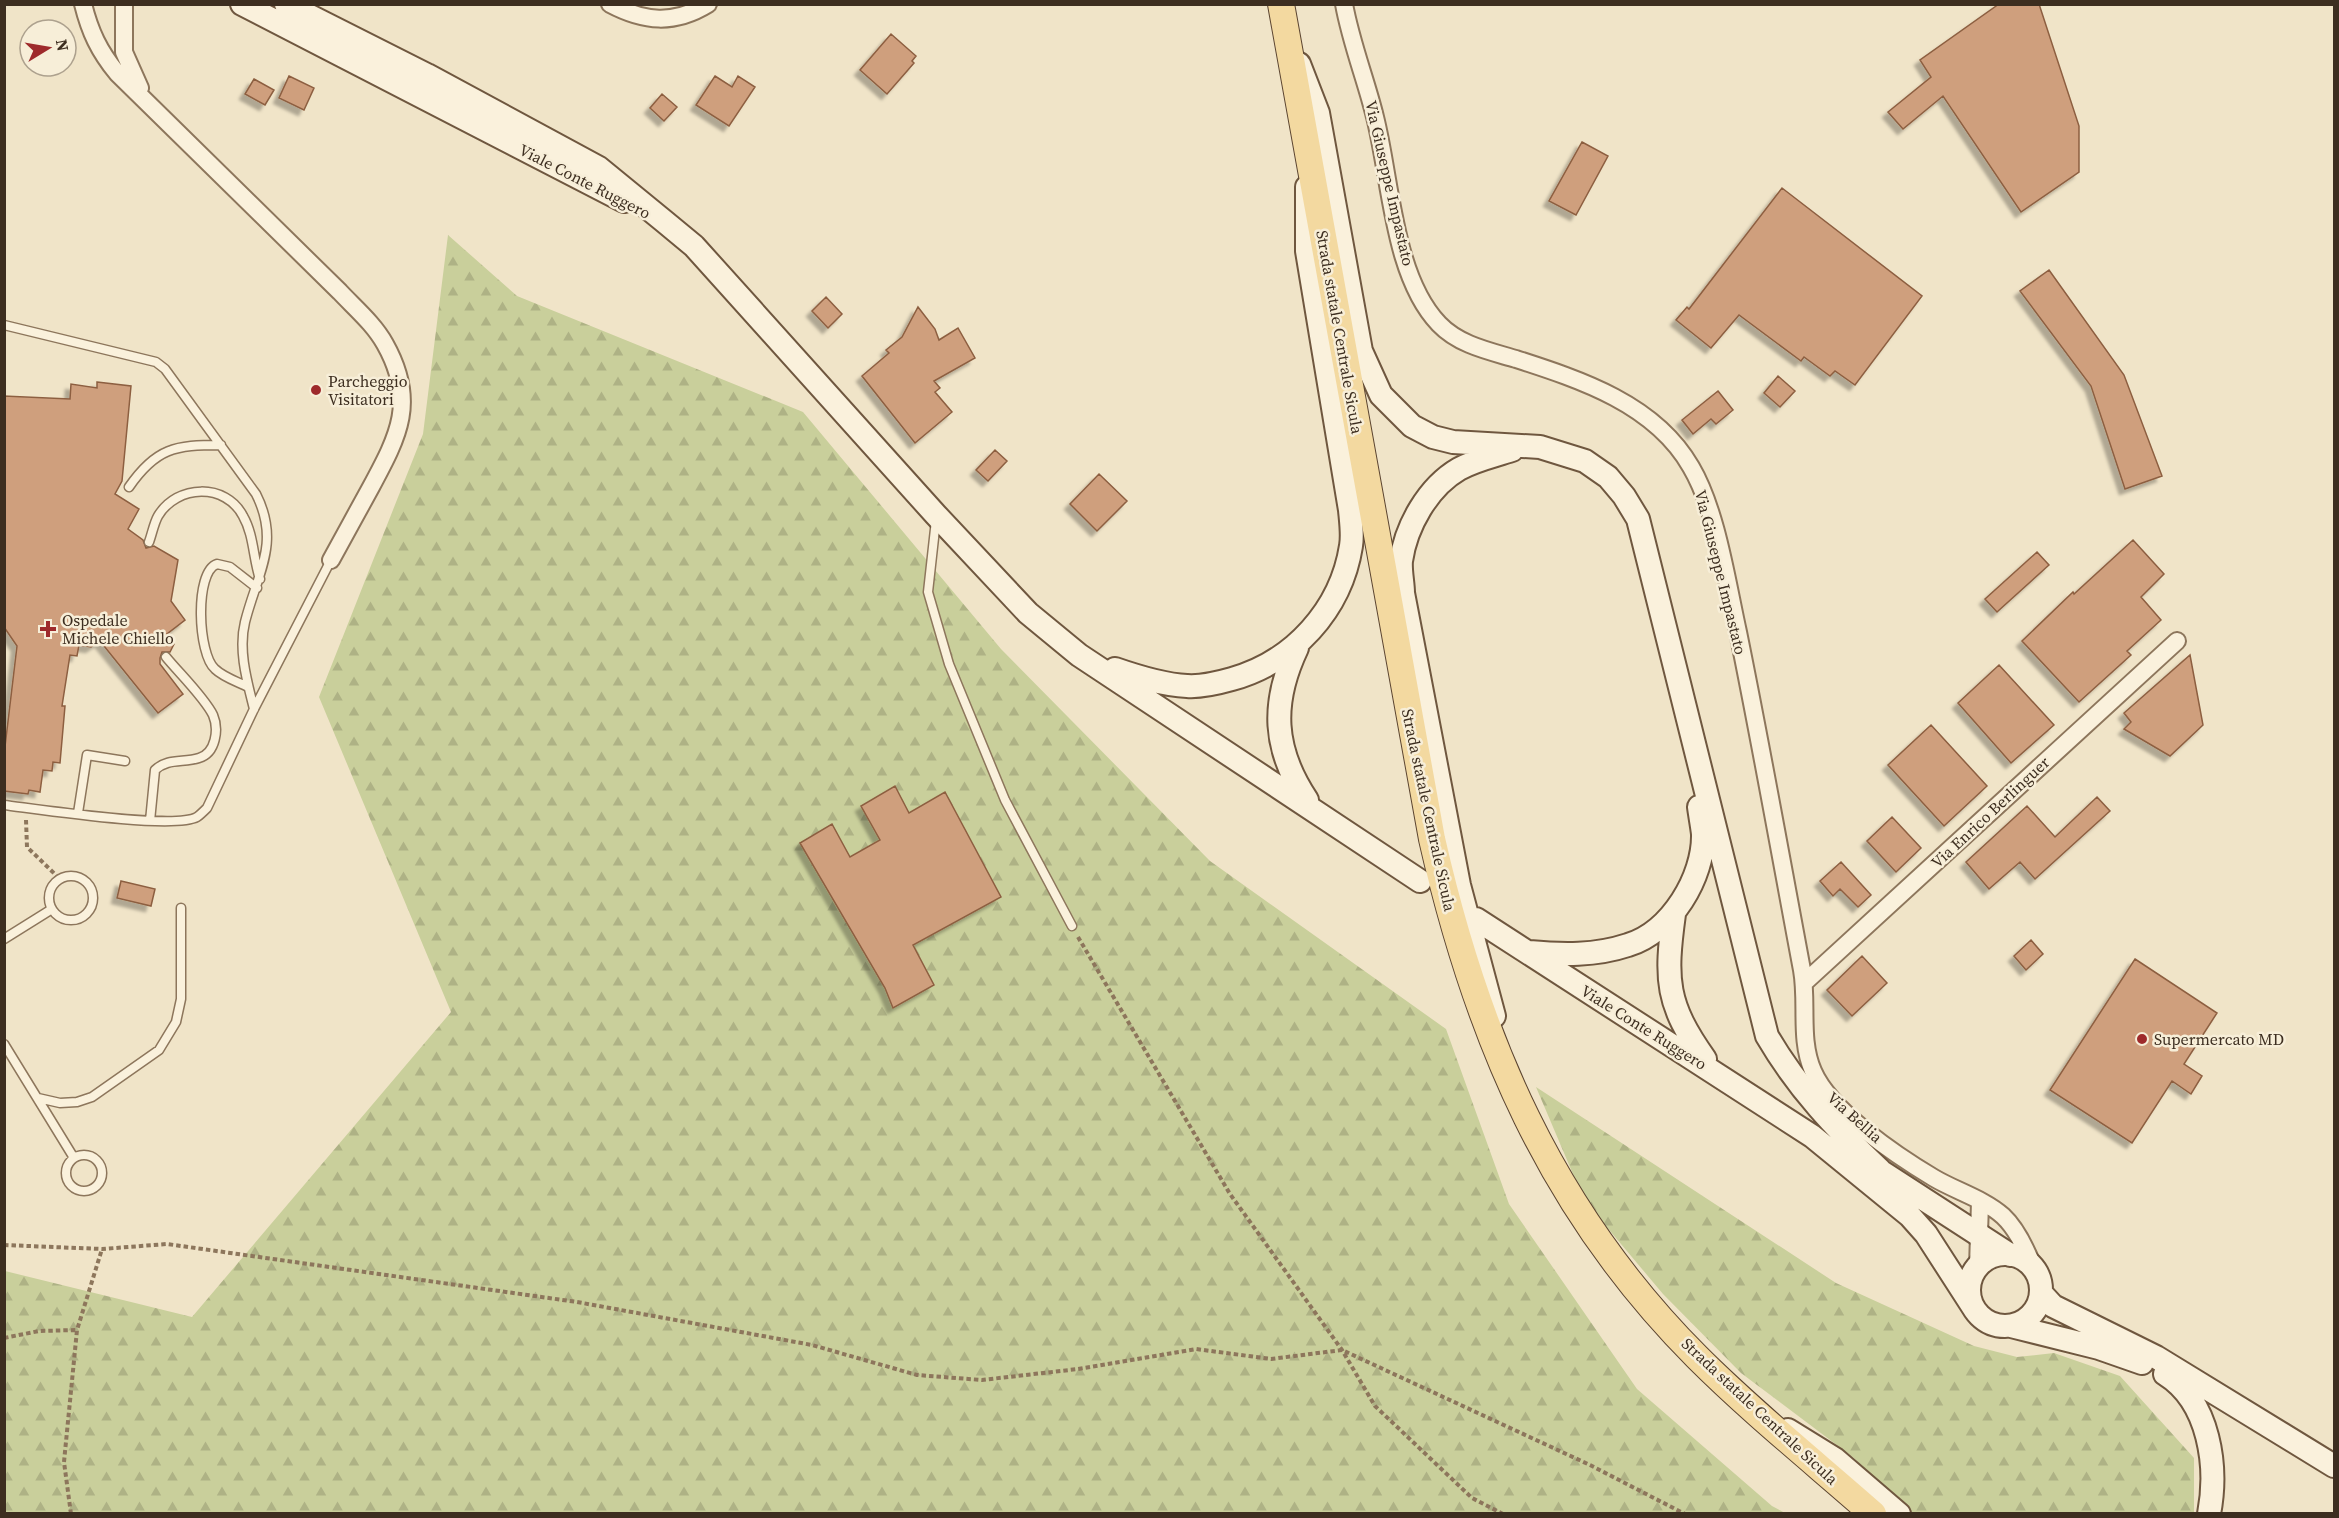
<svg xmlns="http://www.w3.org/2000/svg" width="2339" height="1518" font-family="'Source Serif 4',serif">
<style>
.forest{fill:url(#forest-firs)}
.building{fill:#cf9f7d;stroke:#8d5f41;stroke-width:1.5;filter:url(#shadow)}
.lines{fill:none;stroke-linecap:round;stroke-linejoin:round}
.service-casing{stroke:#8d765c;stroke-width:11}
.minor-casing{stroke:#8d765c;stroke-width:20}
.secondary-casing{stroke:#6f573f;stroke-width:26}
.primary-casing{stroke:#5b4430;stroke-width:28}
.path{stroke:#8d765c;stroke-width:4;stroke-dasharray:4.5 3;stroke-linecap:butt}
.service{stroke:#faf1dc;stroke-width:8}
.minor{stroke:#faf1dc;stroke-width:16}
.secondary{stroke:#faf1dc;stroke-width:22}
.primary{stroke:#f3d9a0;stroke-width:26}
.poi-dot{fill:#9e2a2b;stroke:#f7eed8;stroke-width:2}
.labels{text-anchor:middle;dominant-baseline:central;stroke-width:5;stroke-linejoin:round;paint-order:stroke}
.street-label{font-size:16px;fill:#3d2e20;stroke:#f7eed8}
.poi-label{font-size:16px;fill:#3d2e20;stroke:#f7eed8;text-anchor:start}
</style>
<defs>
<pattern id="forest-firs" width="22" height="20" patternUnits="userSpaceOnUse" patternTransform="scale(1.5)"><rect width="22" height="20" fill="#c9cf9b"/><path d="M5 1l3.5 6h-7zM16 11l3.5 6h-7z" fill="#aeb285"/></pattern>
<filter id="shadow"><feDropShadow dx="-5.5" dy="5.5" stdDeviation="1.5" flood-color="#0004"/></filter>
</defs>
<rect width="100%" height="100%" fill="#f0e4c8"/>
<path class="forest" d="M448 235 517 296 803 412 1001 649 1210 861 1446 1029 1509 1204 1637 1389 1772 1506 1785 1513 5 1514V1271L192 1317 451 1012 319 697 423 434Z
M1536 1087 1836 1283 1974 1346 2017 1357 2054 1353 2120 1376 2194 1458V1513H1907L1854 1458 1741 1373 1663 1294 1584 1200Z"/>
<path class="building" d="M1999 4H2039L2079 126V172L2021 212 1943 96 1903 129 1888 112 1931 77 1920 60Z
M891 34 916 56 912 61 914 63 887 94 860 70Z
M289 76 314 88 304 110 279 98Z
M715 76 732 87 738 76 755 87 729 126 696 105Z
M254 79 274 90 265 105 245 94Z
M662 94 677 107 664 121 650 108Z
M1582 142 1608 156 1576 215 1549 201Z
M1782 188 1922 296 1855 385 1835 371 1830 376 1804 357 1801 361 1739 315 1711 348 1676 320 1687 307 1689 309Z
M2049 270 2124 375 2162 476 2125 489 2091 386 2020 291Z
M826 297 842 314 828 328 812 311Z
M918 307 935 329 939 340 958 328 975 358 934 381 940 388 935 392 952 412 915 443 862 376 889 353 886 350 902 337Z
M1778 376 1795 391 1780 407 1764 393Z
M97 382 131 386 122 481 115 494 139 509 128 529 143 540 146 548 154 546 178 560 171 601 185 620 167 634 174 644 170 652H162L160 658V664L183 694 158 713 100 641 91 647 79 645 77 656 70 655 62 706H65L60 763 53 762 52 771 43 770 40 792 29 790 28 794 4 791V755L17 646 4 627V396L70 399 71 384 97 388Z
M1718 391 1733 410 1716 424 1711 419 1693 434 1682 420Z
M995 450 1007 461 988 481 976 470Z
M1099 474 1127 501 1097 531 1070 504Z
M2133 540 2164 574 2141 597 2161 620 2127 651 2131 655 2079 702 2022 641 2073 592 2074 594Z
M2037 552 2049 565 1997 612 1985 599Z
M2190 655 2203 725 2170 756 2124 729 2131 722 2124 713Z
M1999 665 2054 725 2011 763 1958 703Z
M1931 725 1987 786 1944 826 1888 765Z
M895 786 909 813 945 792 1001 897 913 945 934 985 893 1008 885 988 800 843 832 824 850 857 880 840 861 806Z
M2097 797 2110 811 2035 879 2020 862 1989 889 1966 862 2027 806 2055 837Z
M1892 817 1921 848 1896 872 1867 841Z
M1841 862 1871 895 1858 907 1840 889 1833 896 1820 881Z
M121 881 155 889 151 906 117 898Z
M2031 940 2043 954 2026 970 2014 956Z
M1862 956 1887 983 1852 1016 1827 990Z
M2135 959 2217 1013 2184 1064 2202 1076 2191 1094 2172 1081 2132 1143 2050 1090Z"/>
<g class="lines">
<g class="service-casing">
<path id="service" d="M4 325 156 362 165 369 256 494C281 543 257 574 245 622 238 650 247 681 254 709
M129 487C156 448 175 445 221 445
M936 520 928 592 949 664 1005 800 1072 926
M149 542C152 534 154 523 158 516 177 484 226 483 243 516 254 535 253 558 260 579
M248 687C238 682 223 677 215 669 198 655 194 572 217 564L230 567 257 588
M4 805C37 809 174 830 197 817 200 815 204 811 207 808L254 709 331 560
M78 813 87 755 125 761
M150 821 155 770C167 758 184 763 199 758 216 753 219 729 213 715 204 697 179 673 166 657
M49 898a22 22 0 1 1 44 0a22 22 0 1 1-44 0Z
M4 939 52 909
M4 1044 74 1158
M38 1098 60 1103 77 1102 92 1097 159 1050 176 1022 181 999V908
M66 1173a18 18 0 1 1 36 0a18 18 0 1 1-36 0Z"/>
</g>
<g class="minor-casing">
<path id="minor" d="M83 4C90 32 99 51 117 73L340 292C355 308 374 324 385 344 417 401 399 435 371 487 358 511 344 536 331 560
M124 4V52L140 88
M610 4C644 22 674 25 708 4
M1344 4C1351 43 1366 80 1375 117 1391 180 1393 276 1439 324 1459 345 1489 351 1516 359 1581 380 1655 404 1691 467 1717 511 1727 583 1738 632 1761 745 1781 858 1802 970 1808 1003 1799 1039 1813 1071 1830 1111 1897 1156 1934 1178 1956 1191 1984 1199 2003 1216 2017 1229 2027 1251 2034 1269
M1804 983 2177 641
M1978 1267 1980 1202"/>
</g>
<g class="secondary-casing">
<path id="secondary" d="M242 4 624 201
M286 4 427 75 599 168 665 222 694 246 936 515 1028 613 1079 655 1420 881
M1299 64 1318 113 1361 351 1381 395 1412 426 1433 437 1453 442 1540 447 1585 461 1608 477 1624 496 1638 519 1767 1036C1798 1089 1836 1129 1880 1170
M1297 648C1271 703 1273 749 1307 800
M1115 669C1138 677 1163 685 1187 686 1201 687 1218 683 1232 679 1293 662 1341 610 1351 546 1353 535 1351 521 1350 510L1307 251V187
M1674 914C1665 980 1666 1004 1705 1059
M1476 919 1812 1136 1910 1216 1926 1234 1975 1310
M1529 952C1562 955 1595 956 1628 945 1671 932 1704 877 1703 834 1702 825 1700 815 1699 807
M1494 1016 1459 885 1403 593C1403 583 1400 571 1401 561 1406 526 1428 487 1459 469 1475 460 1494 456 1512 450
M1868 1163 2010 1255
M1969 1290a36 36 0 1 1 72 0a36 36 0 1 1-72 0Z
M2041 1293 2053 1306 2156 1357 2334 1466
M2011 1326 2099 1348 2142 1363
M2165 1374C2210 1402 2218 1467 2209 1514
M1788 1430 1835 1459 1899 1514"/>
</g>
<g class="primary-casing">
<path id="primary" d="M1281 4 1432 839C1477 1037 1551 1211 1697 1357 1752 1412 1814 1462 1873 1514"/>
</g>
<path class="path" d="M26 820 27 847 60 879
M1078 937 1230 1194 1342 1350 1375 1406 1472 1498 1503 1514
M4 1245 102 1249 167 1244 577 1302 812 1345 917 1375 982 1380 1078 1369 1196 1349 1271 1359 1342 1350 1590 1465 1685 1514
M4 1338 39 1331 77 1330
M71 1514 64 1462 77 1330 102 1249"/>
<use href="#service" class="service"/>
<use href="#minor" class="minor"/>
<use href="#secondary" class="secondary"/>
<use href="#primary" class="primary"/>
</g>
<g class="poi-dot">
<circle cx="316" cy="390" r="6"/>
<path d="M45 620h6v6h6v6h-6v6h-6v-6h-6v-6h6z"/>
<circle cx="2142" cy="1039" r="6"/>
</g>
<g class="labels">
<g class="street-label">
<text transform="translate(585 181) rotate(27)">Viale Conte Ruggero</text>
<text transform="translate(1390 183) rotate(77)">Via Giuseppe Impastato</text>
<text transform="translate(1340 332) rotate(80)">Strada statale Centrale Sicula</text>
<text transform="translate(1721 572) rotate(76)">Via Giuseppe Impastato</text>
<text transform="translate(1429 810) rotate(78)">Strada statale Centrale Sicula</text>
<text transform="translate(1990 812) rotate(-43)">Via Enrico Berlinguer</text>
<text transform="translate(1644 1027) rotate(32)">Viale Conte Ruggero</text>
<text transform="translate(1855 1117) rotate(42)">Via Bellia</text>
<text transform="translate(1760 1411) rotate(43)">Strada statale Centrale Sicula</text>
</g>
<g class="poi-label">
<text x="328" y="381">Parcheggio<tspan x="328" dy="18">Visitatori</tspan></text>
<text x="62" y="620">Ospedale<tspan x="62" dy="18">Michele Chiello</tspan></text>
<text x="2154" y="1039">Supermercato MD</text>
</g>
</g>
<rect width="2339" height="1518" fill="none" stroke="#3d2e20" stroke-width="12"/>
<g transform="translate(48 48) rotate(79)"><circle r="28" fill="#f7eed8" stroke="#ada18e" stroke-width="1.5"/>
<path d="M0-4.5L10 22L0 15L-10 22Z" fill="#9e2a2b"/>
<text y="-9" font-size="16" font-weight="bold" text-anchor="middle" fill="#3d2e20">N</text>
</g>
</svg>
